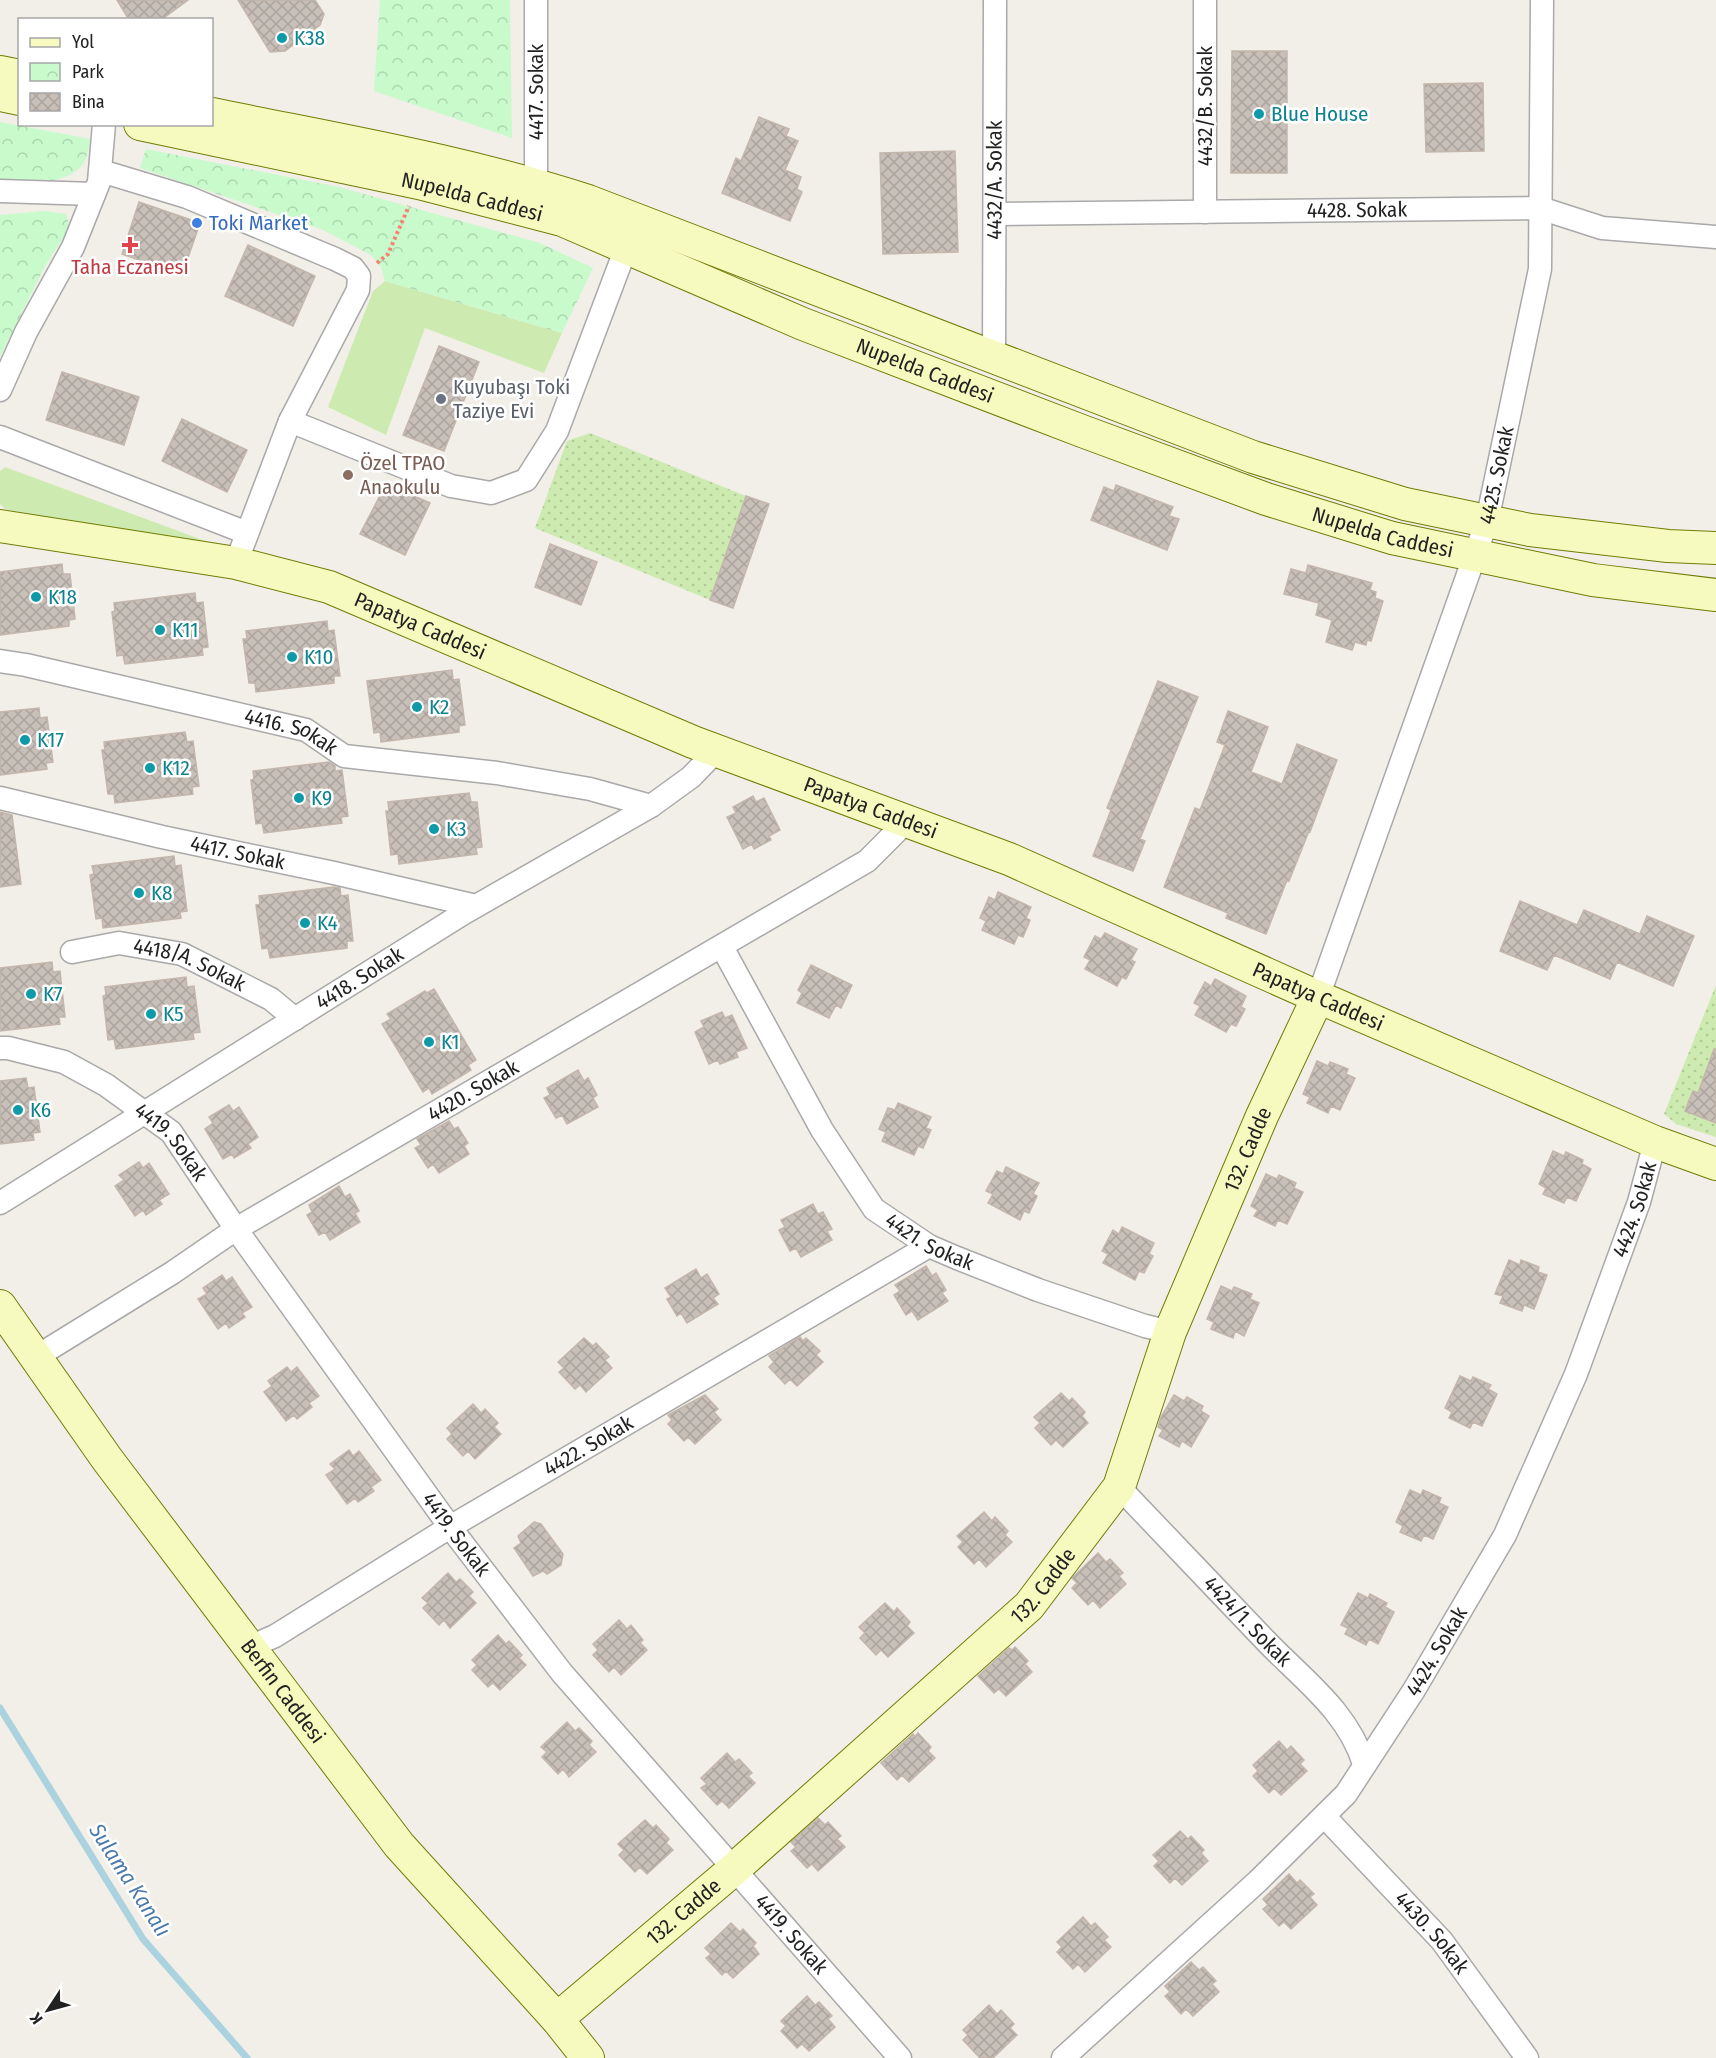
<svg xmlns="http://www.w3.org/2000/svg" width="1716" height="2058" font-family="'Fira Sans Condensed',sans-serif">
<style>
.grass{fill:#cdebb0}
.park{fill:url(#park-crowns)}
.garden{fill:url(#garden-dots)}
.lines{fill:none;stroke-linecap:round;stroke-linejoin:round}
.stream{stroke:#aad3df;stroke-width:7}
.building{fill:url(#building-cross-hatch);stroke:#c4b6ab;stroke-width:1.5}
.street-casing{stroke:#a9a9a9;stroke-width:25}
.secondary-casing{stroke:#707d05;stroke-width:34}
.path{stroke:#fa8072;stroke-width:4;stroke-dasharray:3 3;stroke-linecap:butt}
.street{stroke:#fff;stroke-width:22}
.secondary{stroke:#f7fabf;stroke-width:32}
.culture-dot{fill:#0f9aa8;stroke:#fff;stroke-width:2}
.shop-dot{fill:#3f7fe0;stroke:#fff;stroke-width:2}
.health-dot{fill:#e0444e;stroke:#fff;stroke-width:2}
.worship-dot{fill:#6b7280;stroke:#fff;stroke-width:2}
.education-dot{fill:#8d6e63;stroke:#fff;stroke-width:2}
.labels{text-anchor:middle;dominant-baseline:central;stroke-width:5;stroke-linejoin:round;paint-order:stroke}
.culture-label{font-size:21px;fill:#0d838f;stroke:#fff;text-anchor:start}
.street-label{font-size:21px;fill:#222;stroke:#fff}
.shop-label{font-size:21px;fill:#366cbe;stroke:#fff;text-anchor:start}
.health-label{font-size:21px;fill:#be3a42;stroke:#fff}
.worship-label{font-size:21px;fill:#5b616d;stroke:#fff;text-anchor:start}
.education-label{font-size:21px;fill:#785e54;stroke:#fff;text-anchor:start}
.water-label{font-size:22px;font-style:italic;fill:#4a7aab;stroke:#fff}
</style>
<defs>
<pattern id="park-crowns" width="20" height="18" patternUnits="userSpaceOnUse" patternTransform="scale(1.5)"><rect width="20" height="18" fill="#c8facc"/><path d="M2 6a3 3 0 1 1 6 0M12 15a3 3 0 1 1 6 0" fill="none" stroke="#acd6af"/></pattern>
<pattern id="garden-dots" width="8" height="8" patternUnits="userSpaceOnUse" patternTransform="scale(1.5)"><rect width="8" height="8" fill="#cdebb0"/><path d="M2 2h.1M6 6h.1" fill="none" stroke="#b0c997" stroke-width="1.8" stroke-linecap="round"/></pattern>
<pattern id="building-cross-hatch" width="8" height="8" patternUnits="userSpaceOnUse" patternTransform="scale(1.5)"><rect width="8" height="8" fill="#c7bfb8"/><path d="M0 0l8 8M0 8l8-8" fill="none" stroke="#aba49e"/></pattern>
</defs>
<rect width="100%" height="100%" fill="#f2efe9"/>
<path class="grass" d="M385 281 562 333 544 373 425 328 386 435 328 407 373 291Z
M5 467 211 543 210 547 5 509 0 504V471Z"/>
<path class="park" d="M380 0H510L512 138 374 91Z
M0 122 90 139C89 146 88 155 84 162 71 186 23 183 0 184Z
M146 149 339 187 540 243 593 268 562 333 385 281 381 267 371 255 321 229 140 168Z
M43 211 66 214 70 227 44 268 0 357V215Z"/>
<path class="garden" d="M590 433 746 496 710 600 535 528 567 441Z
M1716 985V1137L1676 1124 1664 1114Z"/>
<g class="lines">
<path class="stream" d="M0 1708 143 1939 247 2058"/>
</g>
<path class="building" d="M117 0H188L161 20H129Z
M238 0H315L324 14 320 25 285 51 270 52Z
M1232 51H1287V173H1231Z
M1483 83 1484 151 1426 152 1424 84Z
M759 117 789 129 786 136 798 141 785 170 801 177 797 189 802 192 790 221 722 193 736 158 741 161Z
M955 151 958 252 883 254 880 153Z
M139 202 200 223 182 275 122 254Z
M248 245 315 276 293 326 225 296Z
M439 346 479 362 444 451 403 435Z
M62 372 139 397 124 445 46 420Z
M182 419 247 450 227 492 162 461Z
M386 484 430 503 405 555 360 534Z
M1116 485 1173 507 1169 516 1179 519 1167 550 1091 520 1104 487 1114 491Z
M746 496 769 504 733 608 710 600Z
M550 544 597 562 581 605 535 587Z
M62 564 63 574H70L75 619 69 620V626L0 635V572Z
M1308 565 1372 583 1370 590 1376 592 1375 598 1383 601 1371 641 1367 640 1366 645 1355 642 1352 650 1326 642 1332 620 1316 615 1319 603 1284 594 1291 569 1306 573Z
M195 593 196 603 203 602 208 647 202 648 203 655 125 664 123 655 117 656 112 612 115 611 114 603Z
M327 621 328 631 334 630 340 676H334V683L256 692 255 683H249L243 639H247L246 631Z
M452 670 453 680 459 679 465 725 459 726V732L381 742 380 732 374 733 367 681Z
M1158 681 1198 697 1140 839 1145 841 1133 871 1093 856 1111 810 1107 808Z
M39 708 40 718 47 717 53 762 46 763 47 769 0 775V712Z
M1228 711 1268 727 1251 772 1282 784 1297 744 1337 760 1310 832 1309 831 1289 881 1287 880 1266 934 1226 918 1228 913 1164 887 1195 808 1200 810 1225 745 1217 742Z
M185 732 187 742 193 741 199 786 192 787 193 794 115 803 114 794H108L102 750H105L104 742Z
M329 762 335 766V771L342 770 348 816 341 817 342 823 264 833 262 823 256 824 251 780 254 779 253 771Z
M469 793 471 802H477L482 847 476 848 477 854 399 864 398 854 391 855 386 811H389L388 802Z
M753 796 756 802 764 798 780 830 769 836 771 840 754 849 752 844 743 849 727 817 736 813 733 807Z
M0 812 12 815 21 884 0 887Z
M174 856 175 866 181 865 187 911 180 912 181 918 103 928 102 918 96 919 90 875 94 874 92 866Z
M334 887 340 888 341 896 348 895 353 941H347V948L270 958 268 948 262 949 256 905 260 904 259 896Z
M998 892 1031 907 1026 918 1030 920 1023 937 1018 935 1014 944 982 930 986 921 980 918 989 897 995 900Z
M1520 901 1577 925 1584 910 1640 934 1647 916 1694 936 1673 986 1617 962 1610 979 1554 955 1547 970 1500 951Z
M1105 933 1137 949 1131 960 1135 962 1126 979 1122 977 1117 986 1085 969 1090 960 1084 957 1095 936 1101 939Z
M52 962 53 972 60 971 65 1017H59L60 1024 0 1031V968Z
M811 965 852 985 841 1008 836 1005 829 1018 797 1003 802 993 798 990Z
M186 977 187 987 194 986 200 1032 193 1033 194 1039 116 1049 114 1039 108 1040 103 996 106 995 105 987Z
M1215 979 1246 996 1241 1007 1245 1009 1236 1026 1231 1024 1226 1032 1195 1015 1200 1006 1194 1003 1205 982 1211 986Z
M434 989 476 1060 468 1065 471 1070 432 1094 429 1088 423 1092 382 1024 391 1019 387 1014 425 991 427 993Z
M722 1012 725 1018 732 1015 747 1048 736 1052 738 1057 720 1064 718 1060 709 1064 695 1032 704 1027 701 1021Z
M1714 1049H1716V1123L1685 1111 1693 1091 1698 1093Z
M1317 1061 1328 1066 1330 1062 1348 1069 1346 1074 1355 1078 1340 1110 1331 1106 1328 1113 1307 1103 1310 1097 1303 1094Z
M578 1070 584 1081 588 1078 597 1095 593 1098 598 1107 567 1124 562 1115 556 1118 544 1098 550 1095 547 1088Z
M26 1078 28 1088 34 1087 40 1132 33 1133 34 1140 0 1144V1081Z
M898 1103 931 1117 926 1128 931 1130 923 1148 918 1146 914 1155 882 1141 886 1132 879 1129 888 1108 895 1110Z
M229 1105 233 1111 239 1107 258 1137 248 1144 251 1148 234 1158 232 1154 223 1159 205 1129 213 1123 209 1117Z
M449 1121 454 1129 458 1127 468 1143 464 1146 469 1154 439 1173 433 1164 428 1168 415 1148 421 1145 417 1139Z
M1553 1151 1564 1156 1566 1152 1583 1160 1582 1164 1591 1169 1576 1201 1567 1197 1564 1203 1543 1194 1546 1188 1539 1184Z
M139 1162 143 1168 149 1163 169 1194 159 1200 162 1204 146 1215 143 1210 135 1216 115 1186 124 1180 119 1175Z
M1006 1167 1039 1183 1033 1194 1037 1196 1029 1213 1024 1211 1020 1220 988 1203 993 1194 986 1191 997 1171 1003 1174Z
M1266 1174 1277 1179 1279 1175 1296 1183 1294 1188 1303 1192 1287 1224 1278 1220 1275 1226 1254 1216 1258 1210 1251 1206Z
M339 1186 345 1197 350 1194 359 1211 355 1213 360 1222 330 1240 325 1232 319 1235 307 1215 312 1212 309 1205Z
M813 1204 818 1214 823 1212 832 1229 827 1231 832 1240 801 1257 796 1248 790 1251 779 1230 785 1227 781 1220Z
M1122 1227 1154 1243 1149 1254 1153 1256 1144 1273 1139 1271 1135 1280 1103 1263 1108 1254 1102 1251 1113 1230 1119 1234Z
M1509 1260 1520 1265 1521 1260 1539 1267 1538 1272 1547 1275 1534 1309 1524 1305 1522 1311 1500 1303 1503 1296 1495 1294Z
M926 1266 932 1276 936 1273 946 1290 942 1293 948 1301 918 1320 912 1311 906 1315 894 1295 900 1291 895 1285Z
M696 1269 701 1278 707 1274 719 1294 713 1298 718 1304 687 1323 681 1313 677 1316 667 1299 671 1297 665 1288Z
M222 1275 226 1281 232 1277 252 1307 242 1313 245 1317 229 1328 226 1323 218 1329 198 1299 207 1294 203 1288Z
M1221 1286 1232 1291 1234 1287 1252 1294 1250 1299 1259 1303 1244 1336 1235 1331 1233 1338 1211 1329 1214 1322 1207 1319Z
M800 1337 803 1341 806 1338 820 1351 816 1355 823 1362 797 1386 790 1379 785 1384 769 1367 774 1362 769 1356Z
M584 1338 593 1346 596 1343 609 1357 605 1360 612 1368 586 1392 580 1385 575 1389 559 1372 564 1368 558 1362Z
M287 1367 291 1372 297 1367 319 1396 309 1403 312 1407 297 1419 294 1415 286 1421 264 1392 272 1386 268 1381Z
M1460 1376 1471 1381 1473 1377 1491 1385 1488 1389 1497 1394 1482 1426 1473 1422 1470 1428 1449 1418 1452 1412 1445 1408Z
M1061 1393 1069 1401 1072 1398 1085 1412 1082 1416 1088 1423 1063 1447 1056 1440 1051 1445 1035 1428 1040 1423 1034 1417Z
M705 1395 718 1409 714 1412 721 1420 695 1444 688 1437 684 1441 668 1424 672 1420 668 1415Z
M1174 1395 1184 1401 1187 1397 1203 1406 1201 1411 1209 1416 1191 1447 1182 1441 1179 1447 1159 1436 1163 1430 1158 1427 1161 1417Z
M473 1404 481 1413 485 1409 498 1423 494 1427 501 1434 475 1459 468 1451 463 1456 447 1439 452 1434 447 1428Z
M349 1450 353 1456 359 1451 381 1480 371 1487 374 1491 358 1502 355 1498 347 1504 326 1475 335 1469 330 1464Z
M1410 1490 1421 1495 1423 1490 1441 1498 1439 1503 1448 1507 1433 1539 1424 1535 1421 1541 1400 1532 1403 1526 1396 1522Z
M984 1512 992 1521 995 1517 1008 1531 1005 1535 1012 1542 986 1567 979 1559 974 1564 958 1547 963 1542 957 1536Z
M534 1522 541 1524 563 1554 561 1565 547 1574 543 1571 533 1576 514 1548 521 1543 518 1536Z
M1098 1553 1106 1562 1110 1559 1123 1573 1119 1576 1126 1584 1100 1608 1093 1600 1088 1605 1072 1588 1077 1583 1072 1578Z
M448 1573 456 1582 460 1579 473 1592 469 1596 476 1603 450 1628 444 1620 439 1625 423 1608 428 1603 422 1598Z
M1358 1593 1368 1598 1370 1594 1387 1603 1385 1607 1394 1612 1378 1644 1369 1639 1366 1645 1345 1634 1348 1628 1341 1625Z
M885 1603 894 1612 897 1608 910 1622 907 1626 914 1633 888 1657 881 1650 876 1655 860 1638 865 1633 859 1627Z
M619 1620 627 1629 631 1625 643 1640 640 1643 647 1650 621 1675 614 1667 609 1672 593 1655 598 1650 593 1644Z
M498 1635 506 1644 509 1641 522 1655 519 1658 526 1665 500 1690 493 1683 488 1687 472 1670 477 1665 472 1660Z
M1015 1647 1028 1661 1025 1664 1032 1672 1006 1696 999 1689 994 1693 978 1676 1009 1648 1012 1650Z
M567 1722 575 1731 579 1728 592 1741 589 1745 596 1752 569 1777 563 1769 558 1774 542 1757 547 1752 541 1747Z
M918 1733 931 1747 928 1751 935 1758 909 1782 902 1775 897 1780 881 1763 913 1734 915 1737Z
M1279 1741 1287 1750 1291 1746 1304 1760 1300 1764 1307 1771 1281 1795 1274 1788 1269 1793 1253 1776 1258 1771 1253 1765Z
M727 1753 735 1762 739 1759 752 1773 748 1776 755 1783 729 1808 722 1801 717 1805 701 1788 707 1784 701 1778Z
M818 1818 825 1825 828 1822 841 1836 837 1839 845 1847 818 1871 812 1864 807 1868 791 1851 796 1847 791 1842Z
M645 1820 653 1828 656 1825 669 1839 666 1843 673 1850 647 1874 640 1867 635 1872 619 1855 624 1850 618 1844Z
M1180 1831 1188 1839 1191 1836 1204 1850 1201 1853 1208 1861 1182 1885 1175 1878 1170 1883 1154 1866 1159 1861 1153 1855Z
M1289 1874 1297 1883 1300 1880 1314 1894 1310 1897 1317 1905 1291 1929 1284 1922 1279 1926 1263 1909 1268 1905 1263 1899Z
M1083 1917 1091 1926 1095 1923 1108 1937 1104 1940 1111 1947 1085 1972 1078 1964 1073 1969 1057 1952 1062 1947 1057 1942Z
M731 1923 740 1932 743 1929 756 1943 753 1946 759 1954 733 1978 726 1971 722 1975 706 1958 711 1954 705 1948Z
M1191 1962 1199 1970 1203 1967 1216 1981 1212 1984 1219 1992 1193 2016 1186 2009 1181 2014 1165 1996 1170 1992 1165 1986Z
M807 1996 815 2005 819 2002 832 2016 828 2019 835 2027 809 2051 802 2044 797 2048 781 2031 786 2026 781 2021Z
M989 2005 997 2014 1001 2010 1014 2024 1010 2028 1017 2035 993 2058H980L963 2040 968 2035 963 2030Z"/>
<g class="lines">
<g class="street-casing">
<g id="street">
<path d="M101 171 187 197 335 259 353 268 359 276 358 290 290 421 236 563"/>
<path d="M536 184V0"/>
<path d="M0 191 94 194"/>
<path d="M1205 212V0"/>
<path id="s1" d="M995 214 1540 208 1602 228 1716 237"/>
<path id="s2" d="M994 358 995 0"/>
<path d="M0 390 26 332 73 247 99 182 104 124"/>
<path d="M290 421 451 486 491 493 526 480 557 431 626 248"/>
<path d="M0 437 247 533"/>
<path id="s3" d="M0 661 26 665 306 730 344 756 497 773 590 789 651 806"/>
<path id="s4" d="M0 798 162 837 334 873 476 906"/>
<path id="s5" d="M722 947 822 1130 874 1209 929 1246 957 1258 1038 1290 1145 1326 1170 1332"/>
<path id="s6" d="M72 952 119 943 182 954 271 999 295 1019"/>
<path id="s7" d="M1318 997 1487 521 1540 269 1542 0"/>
<path id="s8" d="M0 1048H8L64 1062 106 1085 171 1132 236 1229 450 1527 562 1673 900 2058"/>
<path id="s9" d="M0 1203 464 913 651 806 691 777 717 750"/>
<path id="s10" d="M36 1357 172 1273 236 1229 867 861 907 821"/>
<path id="s11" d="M1119 1487C1168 1538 1216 1589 1265 1640 1301 1678 1348 1711 1364 1764"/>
<path id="s12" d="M250 1647 275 1636 450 1527 929 1246"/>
<path id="s13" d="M1324 1816 1442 1941 1527 2058"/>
<path id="s14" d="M1063 2058 1258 1881 1346 1794 1414 1690 1505 1535 1576 1374 1639 1202 1655 1142"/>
</g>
</g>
<g class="secondary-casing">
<g id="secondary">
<path d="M0 72 20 76"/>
<path d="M0 95 20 99"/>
<path d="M212 114C338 140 465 161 588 201L1253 457 1405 504 1530 530 1668 546 1716 548"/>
<path id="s15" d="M140 124 419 183 562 220 803 324 1082 431 1266 499 1392 538 1593 580 1716 595"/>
<path id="s16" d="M0 526 236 563 329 587 693 742 1009 859 1318 997 1655 1142 1716 1164"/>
<path id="s17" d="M0 1306 107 1459 399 1845 557 2019 588 2058"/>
<path id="s18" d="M557 2019 733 1870 1029 1606 1119 1487 1170 1332 1262 1116 1318 997"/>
</g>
</g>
<path class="path" d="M377 263 388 254 409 206"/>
<use href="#street" class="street"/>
<use href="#secondary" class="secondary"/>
</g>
<g class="culture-dot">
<circle cx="282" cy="38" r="6"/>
<circle cx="1259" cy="114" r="6"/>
<circle cx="36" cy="597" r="6"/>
<circle cx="160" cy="630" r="6"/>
<circle cx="292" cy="657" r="6"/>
<circle cx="417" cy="707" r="6"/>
<circle cx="25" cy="740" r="6"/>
<circle cx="150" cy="768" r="6"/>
<circle cx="299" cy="798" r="6"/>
<circle cx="434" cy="829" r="6"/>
<circle cx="139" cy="893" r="6"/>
<circle cx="305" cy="923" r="6"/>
<circle cx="31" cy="994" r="6"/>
<circle cx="151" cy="1014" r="6"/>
<circle cx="429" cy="1042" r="6"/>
<circle cx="18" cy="1110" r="6"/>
</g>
<circle class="shop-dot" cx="197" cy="223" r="6"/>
<path class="health-dot" d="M127 236h6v6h6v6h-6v6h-6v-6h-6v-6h6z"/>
<circle class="worship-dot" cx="441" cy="399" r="6"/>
<circle class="education-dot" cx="348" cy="475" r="6"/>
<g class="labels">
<g class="culture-label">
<text x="294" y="38">K38</text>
<text x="1271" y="114">Blue House</text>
<text x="48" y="597">K18</text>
<text x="172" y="630">K11</text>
<text x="304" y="657">K10</text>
<text x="429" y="707">K2</text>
<text x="37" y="740">K17</text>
<text x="162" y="768">K12</text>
<text x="311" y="798">K9</text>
<text x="446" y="829">K3</text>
<text x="151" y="893">K8</text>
<text x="317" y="923">K4</text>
<text x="43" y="994">K7</text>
<text x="163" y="1014">K5</text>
<text x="441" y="1042">K1</text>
<text x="30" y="1110">K6</text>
</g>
<g class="street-label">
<text transform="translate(536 92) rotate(-90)">4417. Sokak</text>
<text transform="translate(1205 106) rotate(-90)">4432/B. Sokak</text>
<text stroke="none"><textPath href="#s2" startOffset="178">4432/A. Sokak</textPath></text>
<text stroke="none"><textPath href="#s15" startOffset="340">Nupelda Caddesi</textPath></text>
<text stroke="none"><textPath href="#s1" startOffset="362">4428. Sokak</textPath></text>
<text stroke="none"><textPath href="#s15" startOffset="826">Nupelda Caddesi</textPath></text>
<text stroke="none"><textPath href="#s7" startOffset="552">4425. Sokak</textPath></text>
<text stroke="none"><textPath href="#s15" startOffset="1312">Nupelda Caddesi</textPath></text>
<text stroke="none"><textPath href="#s16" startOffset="434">Papatya Caddesi</textPath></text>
<text stroke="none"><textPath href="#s3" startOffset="300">4416. Sokak</textPath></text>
<text stroke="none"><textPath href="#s16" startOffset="920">Papatya Caddesi</textPath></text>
<text stroke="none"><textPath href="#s4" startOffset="244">4417. Sokak</textPath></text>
<text stroke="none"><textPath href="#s6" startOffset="122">4418/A. Sokak</textPath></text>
<text stroke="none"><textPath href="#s9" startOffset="424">4418. Sokak</textPath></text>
<text stroke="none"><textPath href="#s16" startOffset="1406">Papatya Caddesi</textPath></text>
<text stroke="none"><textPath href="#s10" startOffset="512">4420. Sokak</textPath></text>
<text stroke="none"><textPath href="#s8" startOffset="201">4419. Sokak</textPath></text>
<text stroke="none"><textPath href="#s18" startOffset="1138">132. Cadde</textPath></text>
<text stroke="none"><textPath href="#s14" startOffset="1042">4424. Sokak</textPath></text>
<text stroke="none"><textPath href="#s5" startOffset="368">4421. Sokak</textPath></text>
<text stroke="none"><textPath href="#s12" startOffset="394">4422. Sokak</textPath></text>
<text stroke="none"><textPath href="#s8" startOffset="687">4419. Sokak</textPath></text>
<text stroke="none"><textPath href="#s18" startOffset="652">132. Cadde</textPath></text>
<text stroke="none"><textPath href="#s11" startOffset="186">4424/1. Sokak</textPath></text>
<text stroke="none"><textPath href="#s14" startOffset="556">4424. Sokak</textPath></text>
<text stroke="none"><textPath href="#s17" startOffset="478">Berfin Caddesi</textPath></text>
<text stroke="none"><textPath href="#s18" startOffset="166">132. Cadde</textPath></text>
<text stroke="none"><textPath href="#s13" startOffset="159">4430. Sokak</textPath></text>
<text stroke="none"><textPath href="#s8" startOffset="1209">4419. Sokak</textPath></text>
</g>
<g class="shop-label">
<text x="209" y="223">Toki Market</text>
</g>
<g class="health-label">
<text x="130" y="267">Taha Eczanesi</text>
</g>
<g class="worship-label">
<text x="453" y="387">Kuyubaşı Toki<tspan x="453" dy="24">Taziye Evi</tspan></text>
</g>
<g class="education-label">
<text x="360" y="463">Özel TPAO<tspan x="360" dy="24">Anaokulu</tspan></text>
</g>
<g class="water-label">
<text transform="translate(130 1880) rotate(57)">Sulama Kanalı</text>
</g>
</g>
<rect x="18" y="18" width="195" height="108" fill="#ffffff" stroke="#a7a7a7" stroke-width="1.5"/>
<rect x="30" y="38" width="30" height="9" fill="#f7fabf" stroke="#a7a7a7" stroke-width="1.5"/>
<text x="72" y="48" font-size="18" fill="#222222">Yol</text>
<rect x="30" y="63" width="30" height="18" fill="url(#park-crowns)" stroke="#a7a7a7" stroke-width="1.5"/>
<text x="72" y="78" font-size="18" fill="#222222">Park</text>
<rect x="30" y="93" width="30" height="18" fill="url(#building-cross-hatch)" stroke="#a7a7a7" stroke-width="1.5"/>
<text x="72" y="108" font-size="18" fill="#222222">Bina</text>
<g transform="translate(48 2010) rotate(234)" stroke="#ffffff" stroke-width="4.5" paint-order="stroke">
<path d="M0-4.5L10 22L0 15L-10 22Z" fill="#222222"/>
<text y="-9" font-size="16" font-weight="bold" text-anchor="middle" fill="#222222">K</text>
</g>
</svg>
